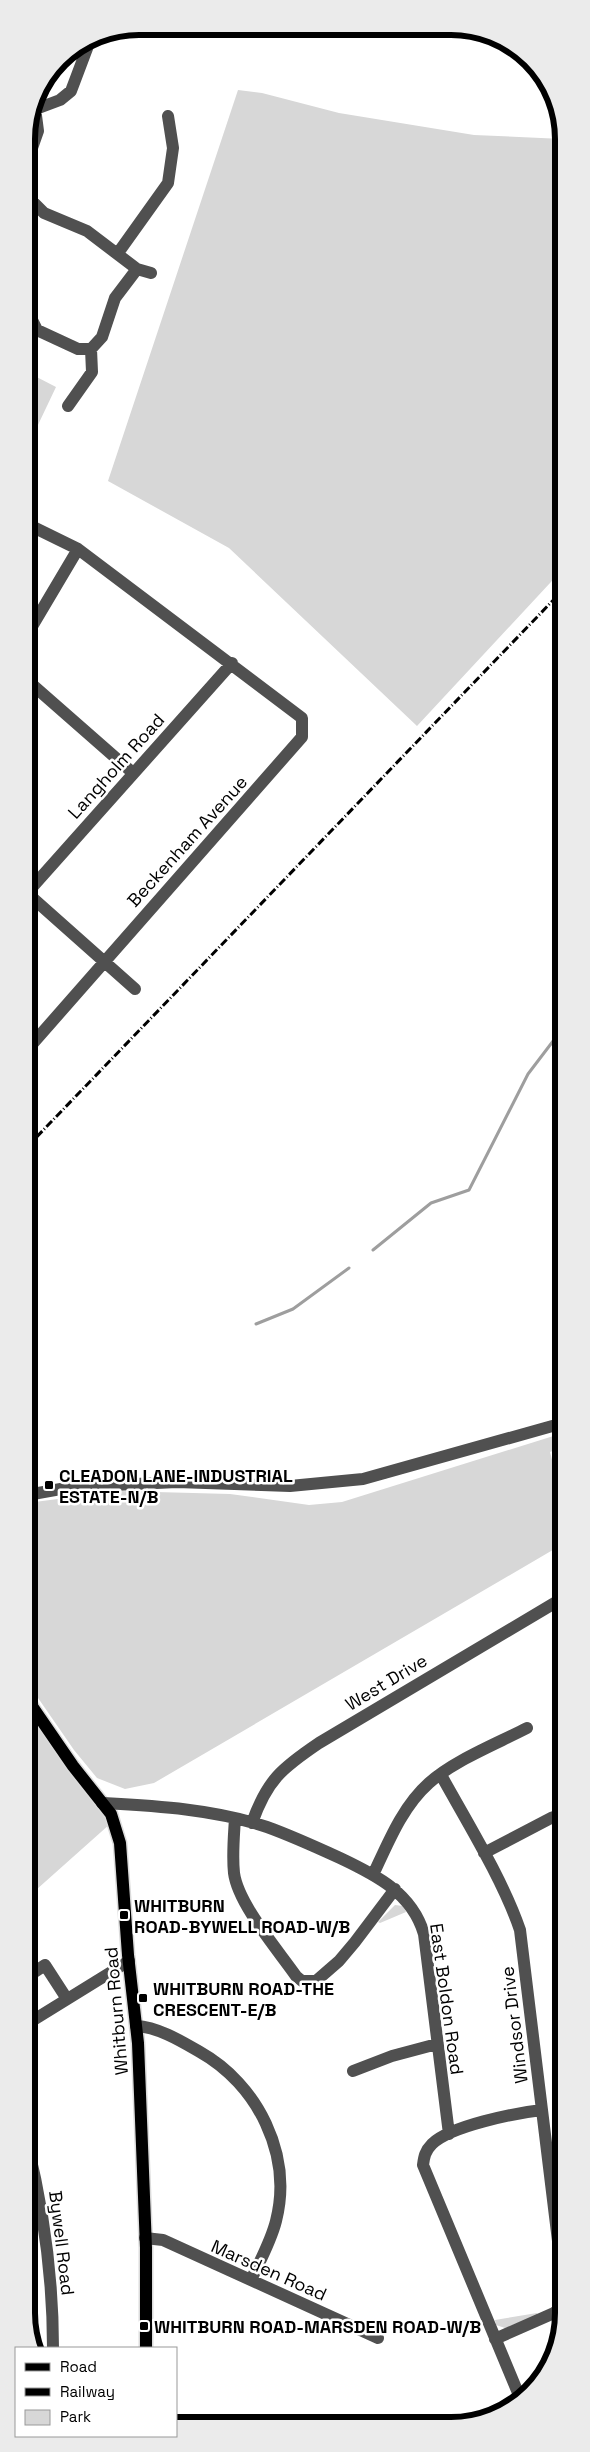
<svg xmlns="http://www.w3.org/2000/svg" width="590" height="2452" font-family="'Space Grotesk',sans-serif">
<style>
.green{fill:#d7d7d7}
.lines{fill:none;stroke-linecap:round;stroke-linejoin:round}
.stream{stroke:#9e9e9e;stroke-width:3}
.major-casing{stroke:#dbdbdb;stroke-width:15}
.minor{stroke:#505050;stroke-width:12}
.major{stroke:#000;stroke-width:12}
.rail{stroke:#000;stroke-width:3;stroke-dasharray:8 2.5 1 2.5;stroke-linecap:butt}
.poi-dot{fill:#000;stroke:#fff;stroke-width:2}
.labels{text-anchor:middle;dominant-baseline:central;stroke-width:5;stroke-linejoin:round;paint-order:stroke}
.street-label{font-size:18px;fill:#000;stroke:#fff}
.poi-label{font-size:18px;font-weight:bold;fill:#000;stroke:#fff;text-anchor:start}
.rim{fill:none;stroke:#000;stroke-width:6}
</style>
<rect width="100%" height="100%" fill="#fff"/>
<path class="green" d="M238 90 262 93 339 113 474 135 563 139V569L417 726 229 548 108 481Z
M27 372 56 387 27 448Z
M563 1433V1447L550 1452 563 1501V1544L154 1783 125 1789 97 1778 74 1750 27 1682V1503L119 1491 230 1494 309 1505 342 1502Z
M27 1712 110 1824 27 1898Z
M395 1905 403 1906 406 1912 380 1923 378 1922Z
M537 2313 538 2315 505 2328 496 2325 495 2320Z"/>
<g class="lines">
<path class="stream" d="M373 1250 431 1203 469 1190 528 1074 563 1028
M256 1324 293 1309 349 1268"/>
<g class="major-casing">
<path id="major" d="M27 1699 73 1766 111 1814 120 1843 128 1955 138 2043 146 2248V2348"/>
</g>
<path class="minor" d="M36 109 60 100 71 91 91 38
M26 165 38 131 34 100
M26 189 33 202 44 213 87 231 137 269 151 273
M118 253 168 183 173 148 168 116
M29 314 37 330 78 349H91L102 337 115 298 137 269
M68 406 92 372 91 349
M27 524 78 549 302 718V737L27 1050
M27 635 78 549
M27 680 133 773
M27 893 232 663
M27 893 135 989
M27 1495 72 1487 177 1482 290 1486 363 1479 563 1423
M441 1775C467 1822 503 1880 520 1930L564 2290
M102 1803C157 1806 214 1809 267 1827 292 1836 316 1847 340 1858 376 1875 412 1893 424 1934L449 2134
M235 1818C234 1836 232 1855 234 1873 238 1904 278 1950 296 1976L302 1981H316L339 1961 355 1942 395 1889
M252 1823C267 1780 282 1768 319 1743L563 1598
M484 1853 551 1818 563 1814
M373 1875C388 1843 402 1807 429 1783 455 1760 496 1744 527 1728
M27 1977 45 1965 67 1999
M27 2024 129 1961
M136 2026C158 2027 181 2041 200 2052 257 2084 293 2154 276 2221 271 2241 260 2261 251 2280
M353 2071 392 2056 437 2044
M27 2143C44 2211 53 2278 53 2348
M145 2238 163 2240 378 2338
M495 2339 554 2313 561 2308 564 2298
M521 2400 423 2165C424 2157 425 2151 432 2144 450 2126 515 2113 542 2110"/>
<use href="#major" class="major"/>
<path class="rail" d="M27 1147 563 590"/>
</g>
<g class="poi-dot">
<rect x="44" y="1480" width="10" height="10" rx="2.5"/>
<rect x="119" y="1910" width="10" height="10" rx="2.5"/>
<rect x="138" y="1993" width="10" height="10" rx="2.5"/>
<rect x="139" y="2321" width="10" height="10" rx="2.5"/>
</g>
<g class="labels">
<g class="street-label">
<text transform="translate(116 766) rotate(-48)">Langholm Road</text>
<text transform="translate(187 841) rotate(-48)">Beckenham Avenue</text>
<text transform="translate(386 1682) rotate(-31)">West Drive</text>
<text transform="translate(447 1999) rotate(82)">East Boldon Road</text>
<text transform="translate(116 2011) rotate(-95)">Whitburn Road</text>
<text transform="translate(514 2025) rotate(-97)">Windsor Drive</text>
<text transform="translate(62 2243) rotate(83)">Bywell Road</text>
<text transform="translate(269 2270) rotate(24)">Marsden Road</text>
</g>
<g class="poi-label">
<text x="59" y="1475">CLEADON LANE-INDUSTRIAL<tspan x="59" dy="21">ESTATE-N/B</tspan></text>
<text x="134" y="1905">WHITBURN<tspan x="134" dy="21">ROAD-BYWELL ROAD-W/B</tspan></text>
<text x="153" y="1988">WHITBURN ROAD-THE<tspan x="153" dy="21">CRESCENT-E/B</tspan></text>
<text x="154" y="2326">WHITBURN ROAD-MARSDEN ROAD-W/B</text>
</g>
</g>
<path d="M0 0H590V2452H0ZM139 35H451A104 104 0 0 1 555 139V2313A104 104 0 0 1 451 2417H139A104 104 0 0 1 35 2313V139A104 104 0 0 1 139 35Z" fill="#ebebeb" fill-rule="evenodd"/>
<path class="rim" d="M139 35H451A104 104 0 0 1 555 139V2313A104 104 0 0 1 451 2417H139A104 104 0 0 1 35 2313V139A104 104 0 0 1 139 35Z"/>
<rect x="15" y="2347" width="162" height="90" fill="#ffffff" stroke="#999999"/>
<rect x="25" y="2363" width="25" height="8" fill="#000000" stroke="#999999"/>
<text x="60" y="2372" font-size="15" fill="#000000">Road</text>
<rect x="25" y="2388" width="25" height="8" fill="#000000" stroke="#999999"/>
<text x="60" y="2397" font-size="15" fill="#000000">Railway</text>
<rect x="25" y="2410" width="25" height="15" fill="#d7d7d7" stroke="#999999"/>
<text x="60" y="2422" font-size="15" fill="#000000">Park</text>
</svg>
